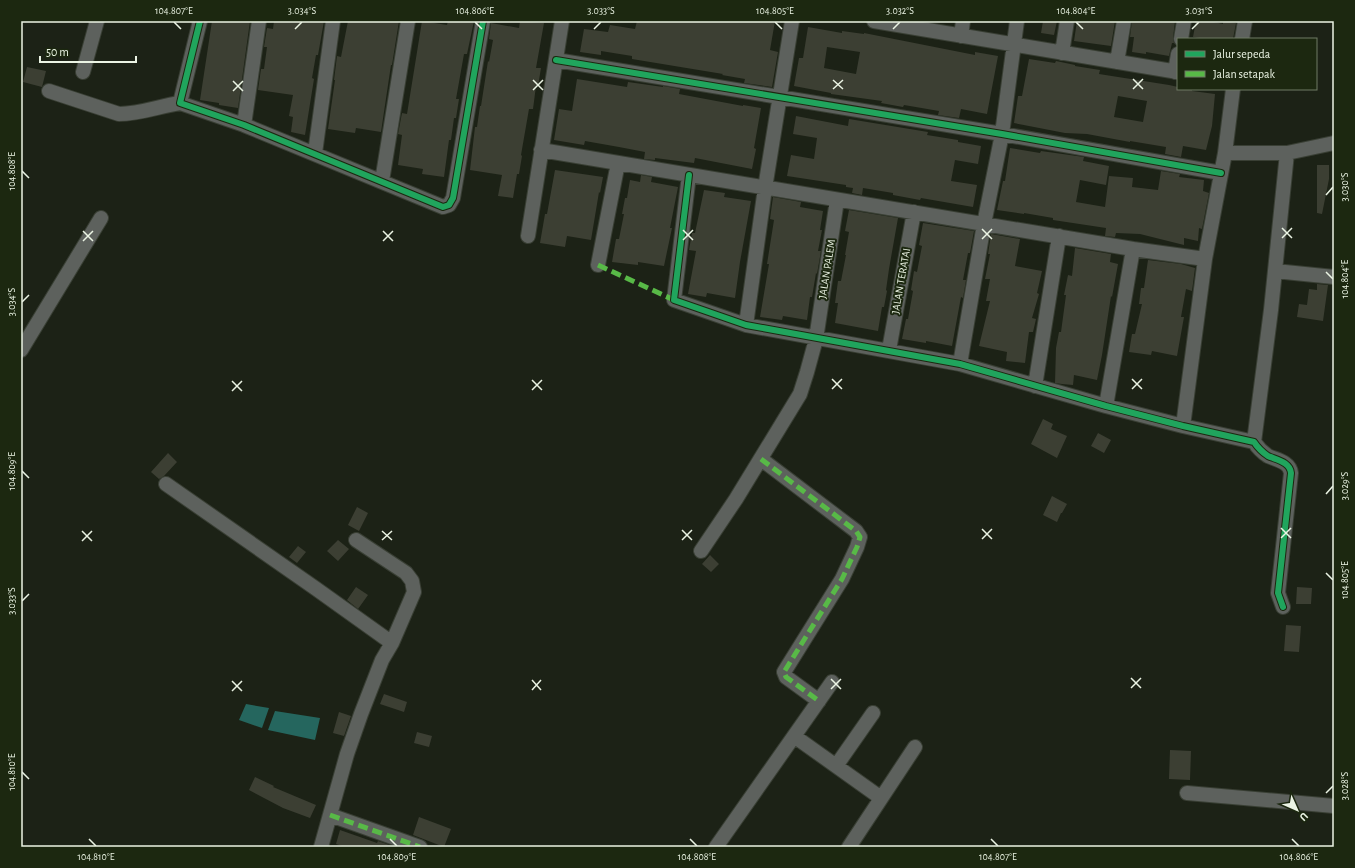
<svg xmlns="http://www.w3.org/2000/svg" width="1355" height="868" font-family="'Alegreya Sans',sans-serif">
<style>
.water{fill:#25665e}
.building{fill:#3c3f33;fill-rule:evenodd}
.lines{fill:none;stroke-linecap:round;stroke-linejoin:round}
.minor-casing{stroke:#393f34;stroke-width:16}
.minor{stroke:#5d615d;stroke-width:14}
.quiet{stroke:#58b947;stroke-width:5;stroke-dasharray:10 5;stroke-linecap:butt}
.cycleway-casing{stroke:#1c2810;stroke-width:8}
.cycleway{stroke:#20a55d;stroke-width:6}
.ticks{fill:none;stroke:#ebf4e4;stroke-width:1.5}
.labels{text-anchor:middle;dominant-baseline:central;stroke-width:4;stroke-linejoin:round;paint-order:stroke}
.street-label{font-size:11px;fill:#ebf4e4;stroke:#1c2810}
.neatline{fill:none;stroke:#ebf4e4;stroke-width:1.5}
.ticks-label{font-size:10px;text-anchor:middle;fill:#ebf4e4}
</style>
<rect width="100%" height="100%" fill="#1c2216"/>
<path class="water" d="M246 704 269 708 262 728 239 720Z
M275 711 320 718 315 740 268 730Z"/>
<path class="building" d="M212 21H250L238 108 219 105V103L200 100Z
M274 21H324L318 55H316L312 78 314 79 305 135 291 132 293 117 289 116 293 95 258 90 261 69H264L267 47H264L267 28 273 29Z
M348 21H399L392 65H391L381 132 356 128 355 133 328 129 335 80H334L337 56 341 57Z
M422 21 447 25 448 21H474L467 54H464L456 99H459L456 118H454L451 140H449L444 177 422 174 423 169 398 165 402 135 398 134 402 113 407 114Z
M520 21 544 23 536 68H541L538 86H536L533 109H529L521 155 522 156 519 174H517L513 198 498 196 502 175 470 170 475 127H477L480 106H481L488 61 489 62 493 40 489 39 491 23 519 28Z
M637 21H775L770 50 778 52 772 87 744 83 745 79 722 75 723 74 632 59V56L601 51V55L580 52 584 29 608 32 610 25 635 29Z
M1043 21H1057L1054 35 1041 33Z
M1077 21H1115L1111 46 1074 41Z
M1132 21H1175L1173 38 1174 43H1172L1169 56 1146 52V54L1132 52 1134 37H1130Z
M1196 21H1209L1223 24V21L1236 23 1233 39H1205L1193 37Z
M808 27 842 33V31L864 34V33L975 55V52L998 56 987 114 961 109 959 118 938 115 939 111 904 105 903 107 881 103 882 101 831 94V93L794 86 799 58H803ZM827 47 860 52 856 74 824 68Z
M1029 59 1055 63 1056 61 1075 65V66L1100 70 1099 74 1169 85 1178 87V89H1192V91L1215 94 1212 126 1206 150 1183 146 1181 157 1165 154 1166 147 1130 141V142L1087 134 1065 133 1014 123 1018 96H1022ZM1118 96 1147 101 1143 122 1114 117Z
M27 67 46 71 42 87 23 82Z
M577 79 627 87 628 82 663 87V86L680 89 679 94 743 106V105L761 108 754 148 756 149 752 169 695 158 694 163 655 158V160L644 159 645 152 619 147 585 141 584 145 554 140 559 109 572 111Z
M796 116 848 126 849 119 928 132 927 135 958 140V142L981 146 978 164 955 160 951 181 977 185 973 207 921 198 920 200 893 195V193L863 188 862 195 852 193 853 188 846 187V185L787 176 791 155 814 159 817 138 793 134Z
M1010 148 1040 153 1041 151 1084 157 1083 161 1109 166 1106 185 1080 180 1076 202 1105 207 1109 176 1133 178 1132 187 1158 190 1161 171 1180 174 1179 177 1204 180 1203 191 1209 193 1202 229 1199 228 1198 241 1184 238V245L1140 234 1116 233 1115 237 1105 236 1106 228 1053 220V218L1024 213V214L997 210 1003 181H1005Z
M1317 165H1329V179L1322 214 1317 213Z
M555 170 603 177 600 193 599 192 591 240 567 236 565 247 540 243 545 214H547Z
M641 175 652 177 651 182 678 187 670 228H672L664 266 638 262V265L612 262 616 239H619L624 214H622L625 198H627L630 180 640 182Z
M704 190 725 193 724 197 751 201 740 262 735 298 707 293 706 297 688 294 696 251 689 250 692 233H695Z
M773 197 801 202 800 207 823 211 820 230H822L818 251H821L817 274 816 273 812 297H810L807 320 783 316 782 320 760 317 769 264H767L774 220 770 219Z
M849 210 898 218 889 269 886 290 887 291 884 307H882L878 331 835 323 838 303H835L838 281H841L846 255H845L849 232 845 231Z
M923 223 974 231 970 253H968L963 280H966L963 298 961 297 952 346 926 341V343L902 339 906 319H908L913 291 911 290 914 271 917 272 922 246 919 245Z
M991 234 1020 239 1015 266 1042 271 1037 293 1039 294 1032 318 1036 319 1033 332H1029L1025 363 1006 361 1007 352 979 346 990 301H986L990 279H985L990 254H988Z
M1075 248 1111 254 1110 262 1118 264 1112 297 1111 296 1102 355 1097 380 1074 375 1073 385 1062 384 1055 383 1056 348 1059 332H1061L1066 295H1064L1068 275 1072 276Z
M1148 260 1181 264 1195 268 1192 291 1186 289 1181 317H1184L1177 356 1152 351 1151 355 1129 352 1132 334H1135L1142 304H1139L1141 288H1144Z
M1317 284 1328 285 1323 321 1297 317 1299 304 1307 305 1309 289 1317 290Z
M1043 419 1053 424 1051 429 1067 436 1057 458 1031 444Z
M1098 433 1111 440 1104 453 1091 446Z
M168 453 177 462 164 476 159 479 151 472Z
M1052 496 1067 504 1062 513H1061L1057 522 1043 515Z
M357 507 368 513 359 531 348 525Z
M338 540 349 549 338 561 327 551Z
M298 546 306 552 297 563 289 557Z
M710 555 719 564 711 572 702 564Z
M356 587 368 595 358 609 347 600Z
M1297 587 1312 588 1311 604H1296Z
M1286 625 1301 626 1299 652 1284 651Z
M384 694 407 702 404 712 380 704Z
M339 712 351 716 344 736 333 733Z
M417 732 432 736 429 747 414 743Z
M1170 750 1191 751 1190 780 1169 779Z
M255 777 274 786 273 787 316 805 310 818 283 808 249 790Z
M419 817 451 829 444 847 413 835Z
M340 830 377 843 378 841 395 847H345L336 844Z"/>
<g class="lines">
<g class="minor-casing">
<path id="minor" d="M200 21 180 103 244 125 443 207 449 205 453 198 483 21
M874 21 1178 72
M961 36 963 21
M1181 39 1184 21
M1242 39 1245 21
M1062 53 1067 21
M556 60 1002 134 1221 173
M1117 62 1124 21
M83 72 97 21
M1175 72 1178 54
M49 91 119 114C140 114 160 106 180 103
M244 125 259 21
M541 150 1133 249 1205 259
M315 153 333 21
M1225 153H1287L1334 143
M689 175 674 300 746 325 960 364 1106 406 1183 426 1254 442C1258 448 1262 452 1268 456 1277 460 1290 462 1291 473L1278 593 1283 607
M382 181 408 21
M528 236 562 21
M598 265 618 163
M1275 271 1334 277
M746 325 765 188 792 21
M21 350 101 218
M889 350 914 212
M960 364 984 224 1002 134 1017 21
M1035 386 1059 236
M1106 406 1133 249
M1183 426 1205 259 1225 153 1233 89
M1254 442 1271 310 1287 153
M761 459 856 531 860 537 857 547 842 579 784 672 786 677 819 701
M166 484 315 588 392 643
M701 551 736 499 800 394 807 372 816 339 837 200
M794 736 881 798
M836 766 873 713
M1187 793 1334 806
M330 815 420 847
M321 847 347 754 361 714 382 660 392 643 414 592 412 581 406 573 356 540
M716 847 832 682
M849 847 915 747"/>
</g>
<use href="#minor" class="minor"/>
<path class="quiet" d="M598 265 674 300
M761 459 856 531 860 537 857 547 842 579 784 672 786 677 819 701
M330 815 420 847"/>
<g class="cycleway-casing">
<path id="cycleway" d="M200 21 180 103 244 125 443 207 449 205 453 198 483 21
M556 60 1002 134 1221 173
M689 175 674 300 746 325 960 364 1106 406 1183 426 1254 442C1258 448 1262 452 1268 456 1277 460 1290 462 1291 473L1278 593 1283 607"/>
</g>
<use href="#cycleway" class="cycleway"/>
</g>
<path class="ticks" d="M174 22 181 29M475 22 482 29M775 22 782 29M1076 22 1083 29M295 29 302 22M594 29 601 22M893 29 900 22M1192 29 1199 22M1133 79 1143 89M533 80 543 90M833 80 843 89M233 81 243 91M833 89 843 80M1133 89 1143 79M533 90 543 80M233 91 243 81M22 171 29 178M1326 195 1333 187M1282 228 1292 238M982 229 992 239M683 230 693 240M83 231 93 241M383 231 393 241M1282 238 1292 228M982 239 992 229M683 240 693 230M83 241 93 231M383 241 393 231M1326 272 1333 279M22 302 29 295M832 379 842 389M1132 379 1142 389M532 380 542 390M232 381 242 391M832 389 842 379M1132 389 1142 379M532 390 542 380M232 391 242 381M22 471 29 478M1326 494 1333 486M1281 528 1291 538M982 529 992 539M682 530 692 540M82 531 92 541M382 531 392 540M1281 538 1291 528M982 539 992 529M382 540 392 531M682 540 692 530M82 541 92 531M1326 573 1333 580M22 601 29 594M1131 678 1141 688M831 679 841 689M532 680 541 690M232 681 242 691M1131 688 1141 678M831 689 841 679M532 690 541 680M232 691 242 681M22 772 29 779M1326 793 1333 786M89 839 96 846M390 839 397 846M690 839 697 846M991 839 998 846M1292 839 1299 846"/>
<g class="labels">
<g class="street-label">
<text transform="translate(827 269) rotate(-81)">JALAN PALEM</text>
<text transform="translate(901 281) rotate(-80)">JALAN TERATAI</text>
</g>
</g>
<rect width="1355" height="868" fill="none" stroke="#1c2810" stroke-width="44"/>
<rect x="1177" y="38" width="140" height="52" fill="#1c2810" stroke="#6f7a65"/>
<rect x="1185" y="51" width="20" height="6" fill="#20a55d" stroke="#6f7a65"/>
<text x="1213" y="58" font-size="12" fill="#ebf4e4">Jalur sepeda</text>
<rect x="1185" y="71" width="20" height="6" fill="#58b947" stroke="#6f7a65"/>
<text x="1213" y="78" font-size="12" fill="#ebf4e4">Jalan setapak</text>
<g transform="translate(1297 810) rotate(135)" stroke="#1c2810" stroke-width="3" paint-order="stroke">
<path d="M0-3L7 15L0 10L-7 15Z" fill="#ebf4e4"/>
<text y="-6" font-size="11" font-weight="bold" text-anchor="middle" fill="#ebf4e4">U</text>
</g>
<path d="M40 56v6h96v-6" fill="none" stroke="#ebf4e4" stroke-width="2"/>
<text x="46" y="56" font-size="12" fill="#ebf4e4" stroke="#1c2810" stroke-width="3" paint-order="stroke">50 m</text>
<rect x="22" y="22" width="1311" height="824" class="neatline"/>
<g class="ticks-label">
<text x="174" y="14">104.807°E</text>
<text x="302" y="14">3.034°S</text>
<text x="475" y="14">104.806°E</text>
<text x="601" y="14">3.033°S</text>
<text x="775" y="14">104.805°E</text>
<text x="900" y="14">3.032°S</text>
<text x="1076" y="14">104.804°E</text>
<text x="1199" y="14">3.031°S</text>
<text transform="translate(11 171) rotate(-90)" y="4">104.808°E</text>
<text transform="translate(1344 187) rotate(-90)" y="4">3.030°S</text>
<text transform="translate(1344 279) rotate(-90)" y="4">104.804°E</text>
<text transform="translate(11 302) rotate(-90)" y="4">3.034°S</text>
<text transform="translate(11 471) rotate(-90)" y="4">104.809°E</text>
<text transform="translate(1344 486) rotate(-90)" y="4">3.029°S</text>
<text transform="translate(1344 580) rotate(-90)" y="4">104.805°E</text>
<text transform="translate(11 601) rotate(-90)" y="4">3.033°S</text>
<text transform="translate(11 772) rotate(-90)" y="4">104.810°E</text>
<text transform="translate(1344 786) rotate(-90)" y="4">3.028°S</text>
<text x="96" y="860">104.810°E</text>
<text x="397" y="860">104.809°E</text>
<text x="697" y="860">104.808°E</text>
<text x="998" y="860">104.807°E</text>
<text x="1299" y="860">104.806°E</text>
</g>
</svg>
